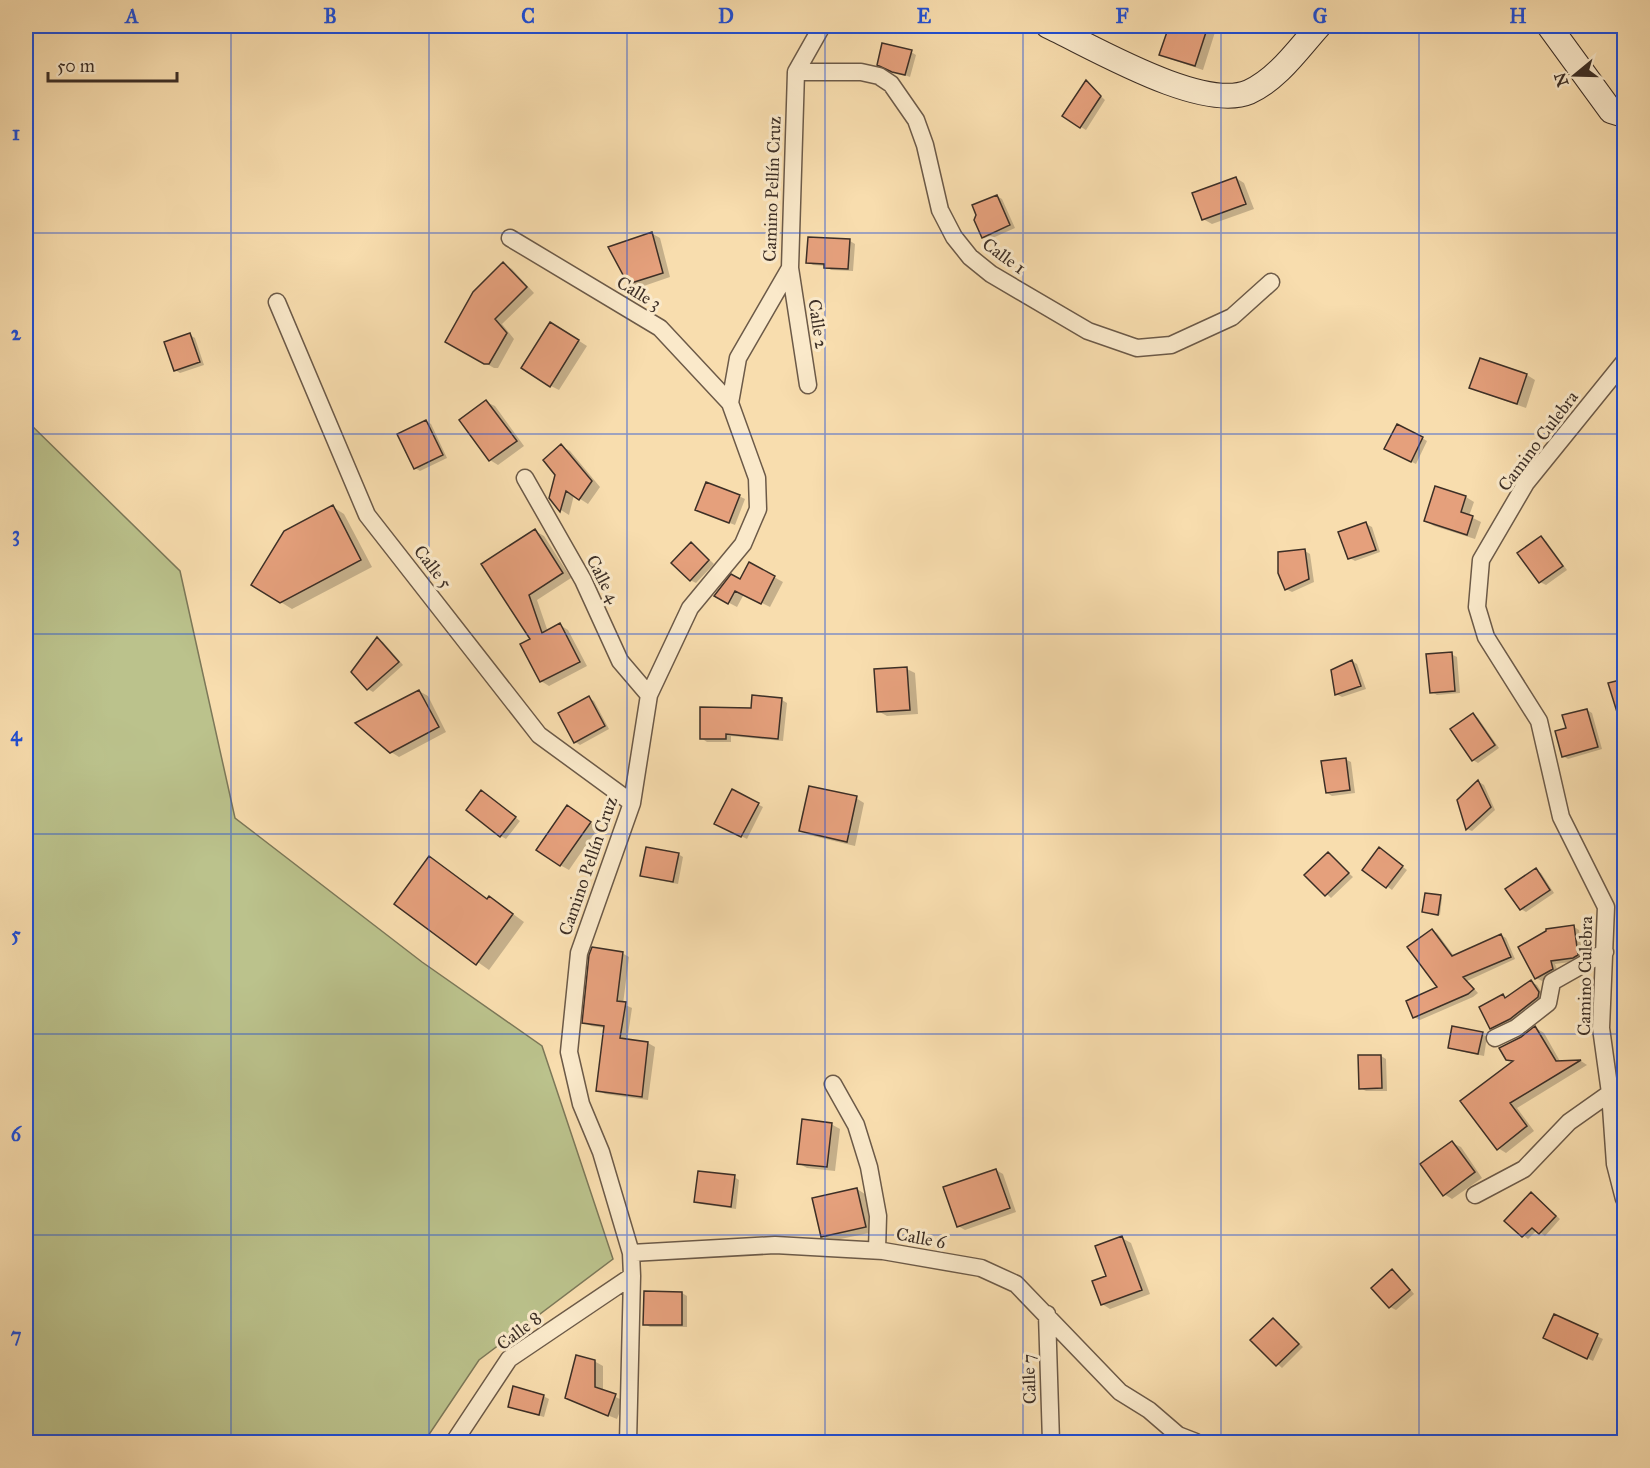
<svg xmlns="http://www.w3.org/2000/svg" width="1650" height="1468" font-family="'IM FELL Great Primer',serif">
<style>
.green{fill:#bbc28c;stroke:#7c7859;stroke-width:1.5}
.shadow{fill:#0003}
.building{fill:#e5a07c;stroke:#3d2f26;stroke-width:1.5}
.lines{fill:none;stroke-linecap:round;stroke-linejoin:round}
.street-casing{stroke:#6c5a48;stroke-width:19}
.secondary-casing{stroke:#3d2f26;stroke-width:26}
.street{stroke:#fae9ca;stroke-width:16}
.secondary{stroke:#fae9ca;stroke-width:24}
.grid{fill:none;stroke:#1d4ed8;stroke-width:1.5;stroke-opacity:0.55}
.labels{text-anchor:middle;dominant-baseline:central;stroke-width:6;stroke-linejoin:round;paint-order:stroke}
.street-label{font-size:18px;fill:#3d2f26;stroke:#fae9ca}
.neatline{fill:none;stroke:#1d4ed8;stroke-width:2}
.grid-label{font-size:20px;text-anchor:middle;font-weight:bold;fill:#1d4ed8}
</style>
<rect width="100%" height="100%" fill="#f8ddae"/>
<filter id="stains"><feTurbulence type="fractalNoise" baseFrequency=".00333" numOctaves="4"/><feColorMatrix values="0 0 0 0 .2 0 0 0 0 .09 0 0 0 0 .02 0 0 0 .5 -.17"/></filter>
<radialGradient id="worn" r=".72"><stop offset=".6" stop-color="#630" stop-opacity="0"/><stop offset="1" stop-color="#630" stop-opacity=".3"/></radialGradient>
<path class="green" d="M26 420 180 571 235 818 422 962 542 1046 613 1259 479 1360 424 1442H26Z"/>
<path class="shadow" d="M1170 26H1210L1216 29 1203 70 1170 59 1161 54Z
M911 52 916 55 910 77 884 67Z
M1086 82 1105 100 1086 130 1081 127Z
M1236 178 1244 183 1254 209 1212 224 1203 219Z
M997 196 1002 199 1015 228 988 240 983 237Z
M651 233 660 238 670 277 638 288 629 283Z
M850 241 855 244 853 271 831 270 826 266 813 265 808 262Z
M504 264 512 269 534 293 502 324 514 339 498 368H494L447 341Z
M559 328 587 346 559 390 551 386Z
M190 335 195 338 204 365 180 373 175 370Z
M1481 359 1527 375 1535 380 1526 408 1480 392 1471 387Z
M486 402 495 406 524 446 498 465 490 460Z
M426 421 431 424 447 458 420 471 415 468Z
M1422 438 1427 441 1416 464 1392 452Z
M561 446 570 451 600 487 588 504 574 495 569 515 561 510 550 498Z
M1436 488 1466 497 1474 502 1469 516 1481 522 1475 539 1434 526 1426 521Z
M739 496 745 499 735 525 702 512Z
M333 507 344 514 372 567 292 609 253 585Z
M1366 524 1372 527 1380 552 1355 561 1350 558Z
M535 531 544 536 571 578 537 600 548 632 560 625 568 630 587 666 549 686 541 681 532 640 484 565Z
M1541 538 1546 541 1567 570 1546 585 1540 582 1519 553Z
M696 547 714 564 696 583 690 580Z
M1305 551 1310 554 1314 582 1292 592 1286 589Z
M750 564 783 582 770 607 744 594 737 607 716 596 741 581Z
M378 639 383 642 403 665 373 692 368 689Z
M1451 654 1457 657 1460 693 1437 695 1432 692Z
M1352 661 1357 664 1366 689 1342 697 1336 694Z
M907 669 915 673 918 714 887 716 878 711Z
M1624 680V726L1622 725 1610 684Z
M419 691 428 696 446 732 399 757 391 752Z
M589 698 594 701 609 729 580 745 575 742Z
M782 700 787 703 783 741 731 736V742H707L701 738 752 709Z
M1587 710 1592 713 1602 749 1568 759 1563 756 1568 729Z
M1473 715 1478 718 1499 748 1478 763 1473 760Z
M1345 759 1351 762 1355 793 1332 796 1327 793Z
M1479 782 1484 785 1495 810 1472 831 1467 829Z
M732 791 763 807 747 839 716 823Z
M487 795 520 821 506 839 501 836Z
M856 798 864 803 855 846 809 835 801 830Z
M575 812 598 828 569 870 560 865Z
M1384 852 1407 870 1392 890 1364 869Z
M678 854 683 857 678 884 647 878 642 875Z
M1328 854 1353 877 1331 898 1306 875Z
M1536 870 1541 873 1554 893 1526 912 1521 909Z
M1440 896 1442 898 1440 915 1424 912Z
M488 900 501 905 524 922 489 970 396 904Z
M1574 927 1579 930 1583 958 1578 961 1555 964 1558 972 1542 981 1536 978Z
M1432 930 1437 933 1454 956 1501 935 1506 938 1515 959 1467 981 1478 993 1473 997 1420 1020 1414 1017 1439 988Z
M622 953 629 957 623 1004 632 1008 627 1041 648 1043 655 1047 648 1100 605 1094 598 1090 605 1028 591 1026 584 1022Z
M1531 982 1537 985 1544 996 1516 1021 1497 1031 1491 1028 1503 996 1507 998Z
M1536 1028 1544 1033 1561 1063 1581 1061 1587 1065 1517 1108 1534 1131 1506 1153 1498 1148 1514 1062 1507 1058 1522 1039Z
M1482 1034 1487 1037 1484 1056 1455 1050 1450 1047Z
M1381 1056 1386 1059 1387 1091H1366L1360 1088Z
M831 1124 840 1129 835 1171 807 1168 798 1163Z
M1452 1143 1461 1147 1482 1178 1452 1199 1444 1194Z
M996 1170 1003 1174 1016 1212 965 1230 958 1226Z
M734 1177 739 1180 736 1209 701 1204 696 1201Z
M857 1189 865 1194 874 1232 831 1241 822 1236Z
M1536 1197 1560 1219 1545 1236 1537 1230 1528 1239 1506 1220Z
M1122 1238 1131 1243 1150 1294 1110 1309 1102 1304 1108 1277Z
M1392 1271 1397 1274 1414 1294 1396 1310 1390 1307 1373 1288Z
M682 1293 687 1296V1327H650L645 1324Z
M1555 1316 1603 1339 1593 1361 1550 1340Z
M1273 1319 1303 1347 1282 1368 1252 1340Z
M594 1361 603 1366V1391L624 1401 617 1419 575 1402Z
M543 1396 549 1399 544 1417 509 1407Z"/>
<path class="building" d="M1169 26H1208L1195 66 1159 55Z
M882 43 912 50 905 75 892 72 877 65Z
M1086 80 1101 96 1080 128 1062 116Z
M1236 177 1246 204 1202 220 1192 193Z
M997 195 1010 225 982 238 974 220 976 215 972 205Z
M652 232 663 273 628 284 608 247Z
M808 237 850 239 848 269 824 268V264L806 263Z
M503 262 527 287 495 319 507 333 489 364H484L445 342 473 292Z
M550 322 579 340 550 387 521 368Z
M190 333 200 362 174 371 164 342Z
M1480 358 1527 374 1517 404 1469 388Z
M486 400 517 441 489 461 459 420Z
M426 420 443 455 414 469 397 434Z
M1397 424 1423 437 1411 462 1384 449Z
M561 444 592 481 579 500 566 491 560 512 549 498 555 475 543 460Z
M706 482 740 495 729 523 695 510Z
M1435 486 1466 496 1461 512 1473 516 1467 535 1424 521Z
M333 505 361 560 280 603 251 585 284 531Z
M1366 522 1376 550 1348 559 1338 532Z
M535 529 563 573 529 595 542 633 560 623 580 662 540 682 520 644 530 639 481 564Z
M1541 536 1563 566 1539 583 1517 553Z
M691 542 709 560 690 581 671 563Z
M1305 549 1309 579 1285 590 1278 573V552Z
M749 562 775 576 761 604 735 591 728 604 714 596 731 574 740 579Z
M377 637 399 662 367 690 351 672Z
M1452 652 1455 691 1430 693 1426 654Z
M1352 660 1361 686 1335 695 1331 670Z
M907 667 910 710 877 712 874 669Z
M1624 679V725H1621L1608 683Z
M419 690 439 727 390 753 355 723Z
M752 695 782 698 778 739 726 734V739H700V707L751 708Z
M589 696 605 726 574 743 558 713Z
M1587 709 1598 747 1562 757 1555 731 1566 728 1562 715Z
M1473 713 1495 745 1472 761 1450 729Z
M1346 758 1350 790 1326 793 1321 761Z
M1478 780 1491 807 1466 830 1457 800Z
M809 786 857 796 847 842 799 831Z
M732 789 759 803 741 837 714 824Z
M481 790 516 817 500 837 466 810Z
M567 805 591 822 560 866 536 850Z
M646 847 679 853 673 882 640 876Z
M1379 847 1403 866 1386 888 1362 870Z
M1328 852 1349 873 1325 896 1304 875Z
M429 856 487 899 489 896 513 914 476 965 394 904Z
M1536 868 1550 890 1520 910 1505 889Z
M1425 893 1441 895 1438 915 1422 912Z
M1574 925 1578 955 1573 958 1551 961 1553 969 1535 979 1518 947 1546 931V929Z
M1432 929 1452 956 1501 934 1511 957 1463 977 1474 989 1468 994 1413 1018 1406 1001 1437 987 1407 947Z
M592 947 623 952 617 1001 626 1002 620 1038 648 1042 642 1097 596 1091 604 1026 582 1023 589 955Z
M1531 980 1539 992 1538 997 1510 1019 1490 1029 1479 1007 1503 994 1505 998Z
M1452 1026 1483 1032 1478 1054 1448 1048Z
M1535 1026 1556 1061 1581 1060 1510 1103 1527 1126 1497 1150 1460 1101 1513 1061 1506 1060 1499 1048 1521 1037Z
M1358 1055H1381L1382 1088 1359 1089Z
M802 1119 832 1123 827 1167 797 1164Z
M1452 1141 1475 1172 1443 1196 1420 1164Z
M996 1169 1010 1208 957 1227 943 1187Z
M698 1171 735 1175 731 1207 694 1202Z
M857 1188 866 1227 821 1237 812 1198Z
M1531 1192 1556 1216 1539 1234 1532 1228 1522 1237 1504 1221Z
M1122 1236 1142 1290 1101 1305 1092 1281 1106 1276 1095 1246Z
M1392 1269 1410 1290 1389 1308 1371 1288Z
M644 1291 682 1292V1325H643Z
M1554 1314 1598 1334 1587 1359 1543 1338Z
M1273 1318 1299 1344 1276 1366 1250 1340Z
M576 1355 595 1360V1387L616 1394 608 1416 565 1398Z
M513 1386 544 1395 539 1415 508 1407Z"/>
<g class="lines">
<g class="street-casing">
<path id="street" d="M796 72H861L879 76 891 84 916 120 925 145 940 210 954 237 970 257 991 274 1088 331 1137 348 1171 345 1232 317 1271 282
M510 238 660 328 730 403
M790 268 808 385
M277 302 367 515 539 735 632 803
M1624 362 1526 483 1481 560 1477 607 1486 637 1539 721 1561 817 1606 907 1601 1028 1610 1093 1615 1164 1624 1199
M525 478 583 580 620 661 649 695
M1495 1038 1516 1028 1548 1003 1552 982 1605 952
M833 1084 856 1125 869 1167 878 1216 877 1250
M1475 1195 1524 1169 1569 1122 1610 1093
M631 1253 775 1245 883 1251 981 1268 1016 1284 1120 1392 1149 1410 1178 1435 1196 1442
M1047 1314 1051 1442
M454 1442 509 1359 632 1276
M628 1442 632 1276 631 1253 601 1152 581 1104 569 1052 579 953 632 803 649 695 690 608 743 544 758 509 757 478 730 403 738 358 790 268 796 72 822 26"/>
</g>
<g class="secondary-casing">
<path id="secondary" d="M1048 26C1093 47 1202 112 1249 92 1278 79 1299 48 1319 26
M1549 26 1611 111 1624 115"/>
</g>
<use href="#street" class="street"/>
<use href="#secondary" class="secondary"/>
</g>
<path class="grid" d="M231 26V1442M429 26V1442M627 26V1442M825 26V1442M1023 26V1442M1221 26V1442M1419 26V1442M26 233H1624M26 434H1624M26 634H1624M26 834H1624M26 1034H1624M26 1235H1624"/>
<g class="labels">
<g class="street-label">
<text transform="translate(772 189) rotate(-88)">Camino Pellín Cruz</text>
<text transform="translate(1004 256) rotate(36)">Calle 1</text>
<text transform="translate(639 293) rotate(31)">Calle 3</text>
<text transform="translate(818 324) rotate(81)">Calle 2</text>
<text transform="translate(1538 441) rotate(-53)">Camino Culebra</text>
<text transform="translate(433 567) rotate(52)">Calle 5</text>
<text transform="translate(603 579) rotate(63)">Calle 4</text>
<text transform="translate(588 866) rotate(-71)">Camino Pellín Cruz</text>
<text transform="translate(1585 976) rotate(-89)">Camino Culebra</text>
<text transform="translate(921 1238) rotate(10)">Calle 6</text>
<text transform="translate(519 1331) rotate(-37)">Calle 8</text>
<text transform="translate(1029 1379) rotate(-92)">Calle 7</text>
</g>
</g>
<rect width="1650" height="1468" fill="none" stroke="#f8ddae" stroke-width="66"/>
<g transform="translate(1575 75) rotate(251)" stroke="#fae9ca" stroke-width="4.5" paint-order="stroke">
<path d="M0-4.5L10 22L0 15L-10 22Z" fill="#3d2f26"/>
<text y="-9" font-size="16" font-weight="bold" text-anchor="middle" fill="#3d2f26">N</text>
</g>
<path d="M48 72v9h129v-9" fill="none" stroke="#3d2f26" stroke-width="3"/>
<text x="57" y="72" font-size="18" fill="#3d2f26" stroke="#fae9ca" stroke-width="4.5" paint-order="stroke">50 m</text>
<rect x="33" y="33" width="1584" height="1402" class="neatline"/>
<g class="grid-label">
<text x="132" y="23">A</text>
<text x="330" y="23">B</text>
<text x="528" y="23">C</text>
<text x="726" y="23">D</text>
<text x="924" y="23">E</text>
<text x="1122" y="23">F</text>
<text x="1320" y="23">G</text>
<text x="1518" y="23">H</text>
<text x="16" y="140">1</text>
<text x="16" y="340">2</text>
<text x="16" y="541">3</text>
<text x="16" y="741">4</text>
<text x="16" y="941">5</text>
<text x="16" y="1141">6</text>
<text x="16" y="1342">7</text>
</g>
<rect width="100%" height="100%" filter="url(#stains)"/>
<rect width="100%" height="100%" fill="url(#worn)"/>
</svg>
